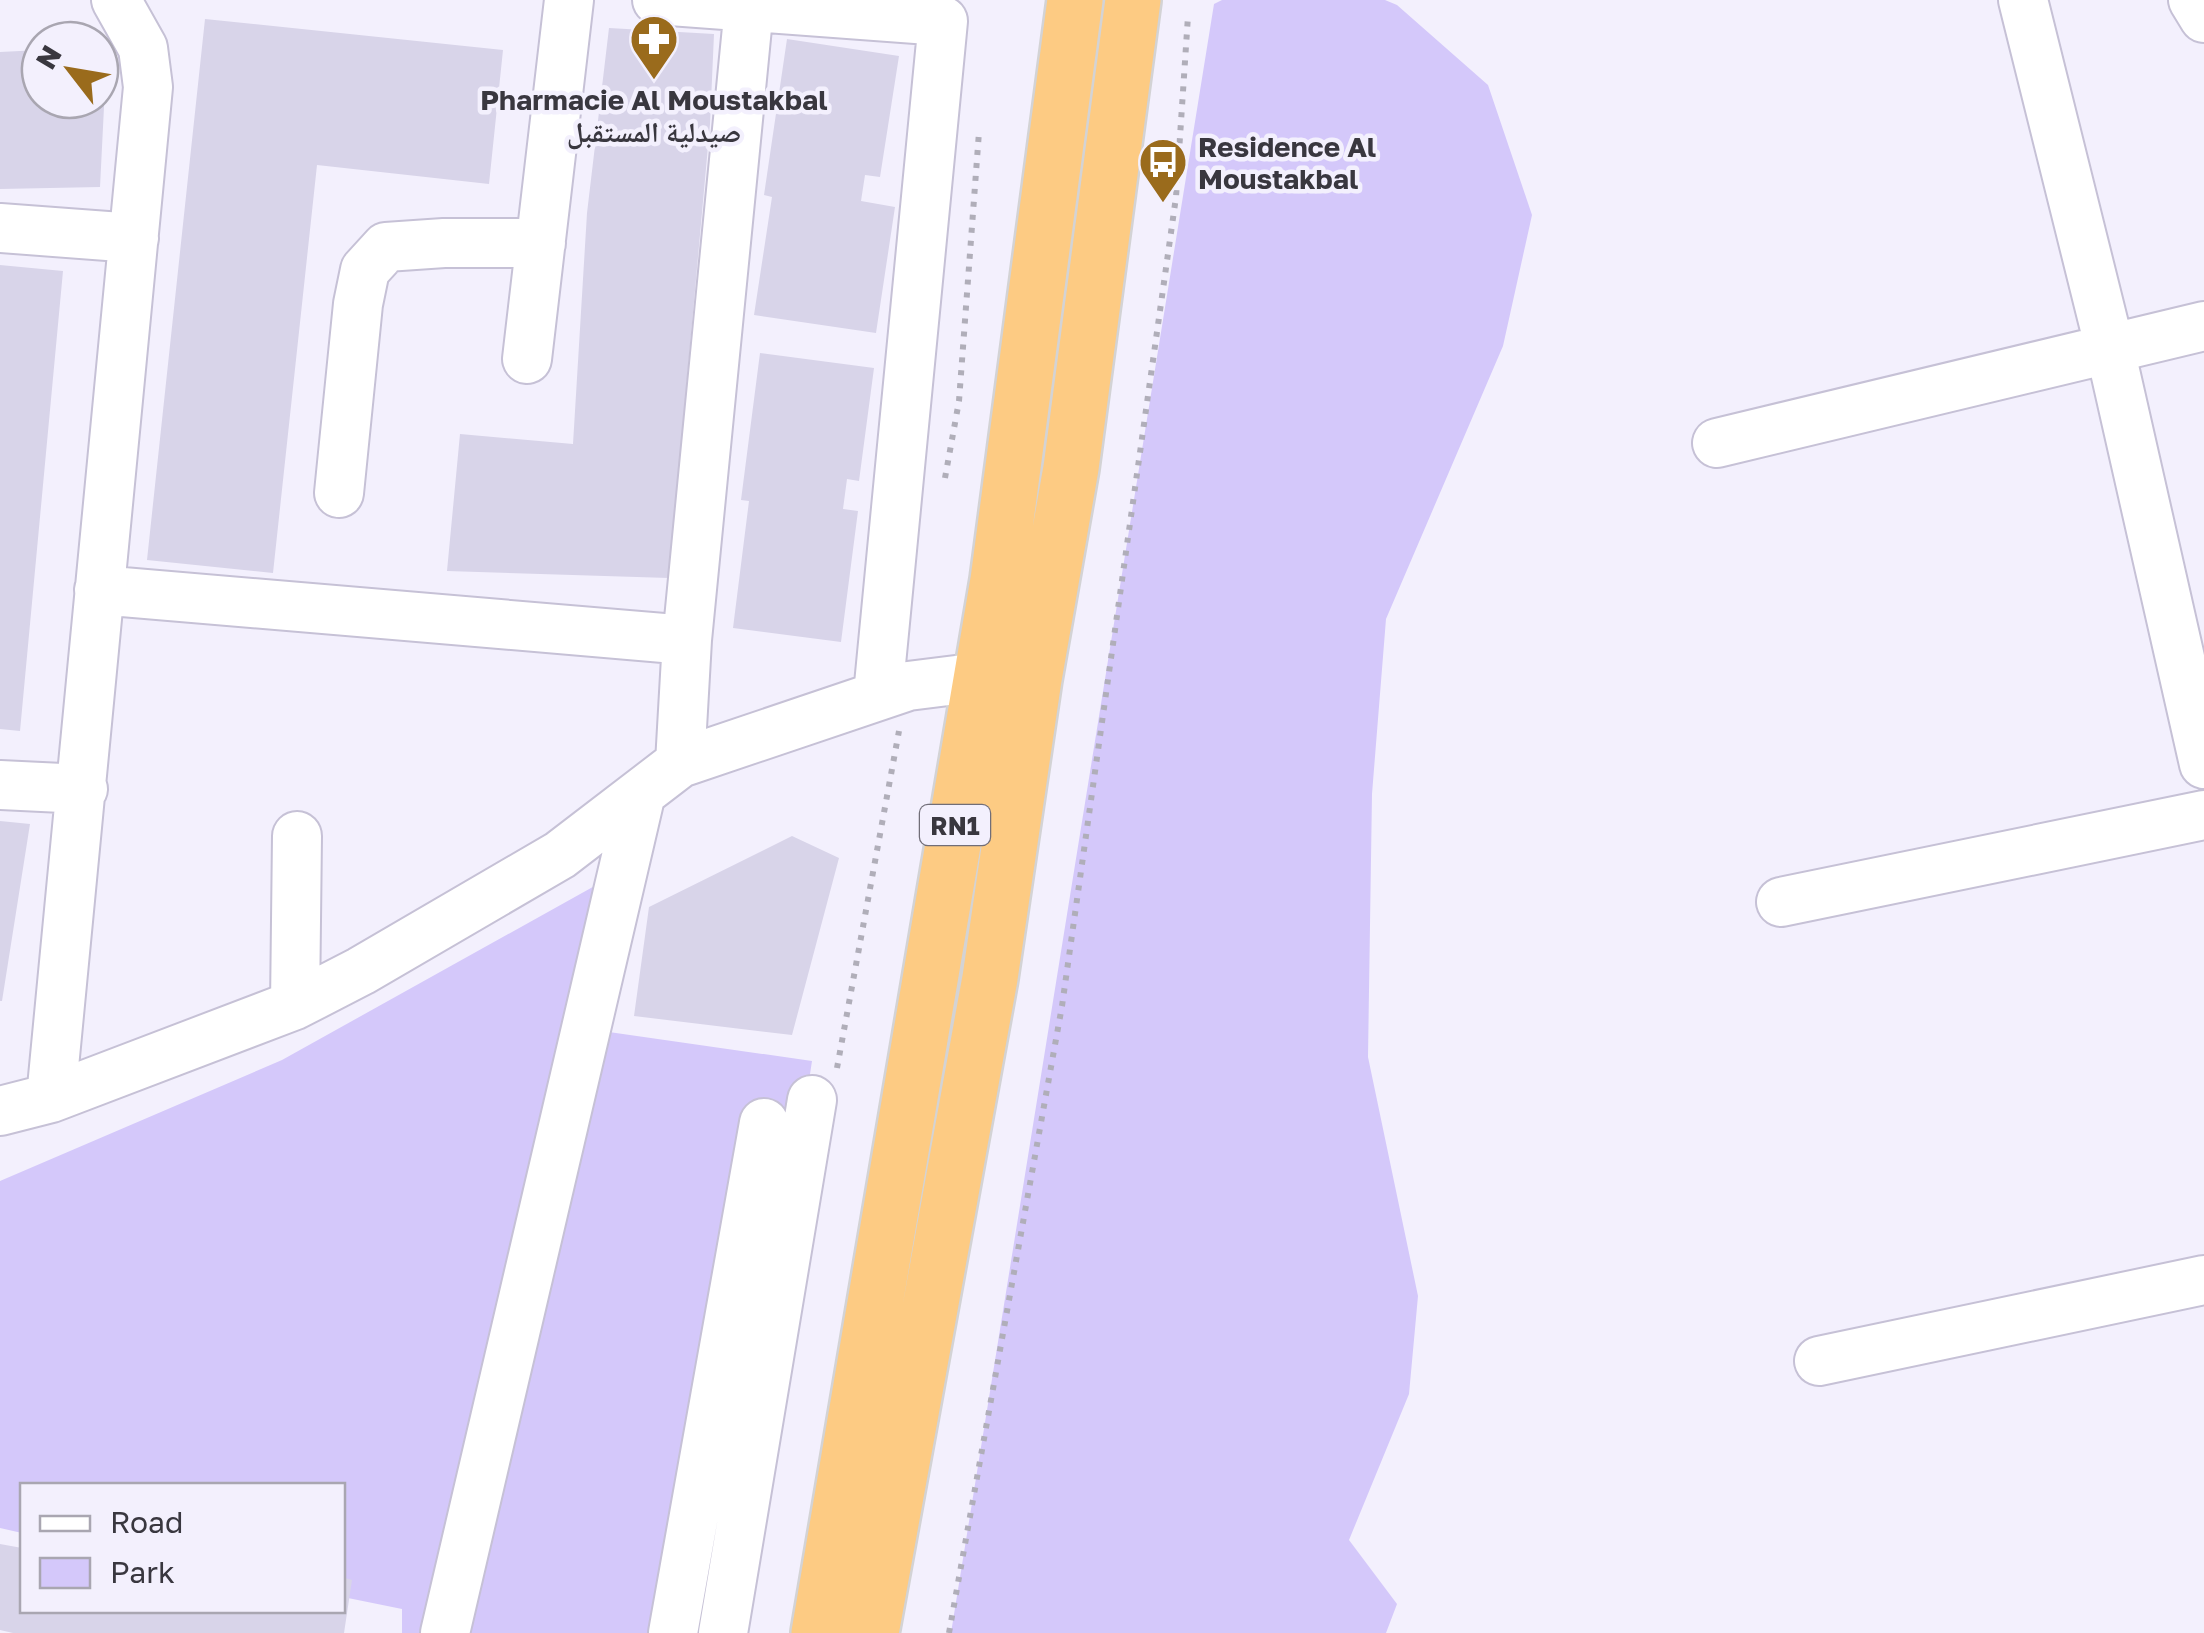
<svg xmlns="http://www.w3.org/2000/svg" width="2204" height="1633" font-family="'Golos Text','Noto Naskh Arabic',sans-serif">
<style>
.green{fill:#d4c8fa}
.building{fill:#d8d4e9}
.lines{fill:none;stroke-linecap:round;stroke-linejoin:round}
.minor-casing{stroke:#c6c1d6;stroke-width:52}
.highway-casing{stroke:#d3d3d5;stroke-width:60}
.path{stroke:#b0aeb9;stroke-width:6;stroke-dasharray:5 8;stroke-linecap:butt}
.minor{stroke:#fff;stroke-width:48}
.highway{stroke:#fdcb83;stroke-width:55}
.labels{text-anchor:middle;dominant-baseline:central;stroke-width:9;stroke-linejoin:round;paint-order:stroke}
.shield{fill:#f3f0fd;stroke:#716e78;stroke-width:2.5}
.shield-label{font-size:25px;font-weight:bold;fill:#39373f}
.poi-label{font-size:28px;font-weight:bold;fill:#39373f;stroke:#f3f0fd}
</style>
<rect width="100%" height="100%" fill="#f3f0fd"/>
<path class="green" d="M1222 0H1385L1397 5 1488 85 1532 215 1503 346 1386 619 1372 794 1368 1057 1418 1296 1409 1394 1349 1540 1397 1604 1386 1633H951L1214 4Z
M634 864 595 1030 812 1061 725 1633H402V1609L343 1597 342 1486H22V1533L0 1528V1181L282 1060Z"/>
<path class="building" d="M205 19 503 50 489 184 317 165 273 573 147 560Z
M609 28 714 34 710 124 669 578 447 571 460 434 573 444 587 213Z
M787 39 899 56 880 177 865 175 861 201 895 207 876 333 754 315 772 197 764 195Z
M100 47H107L100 187 0 189V52L40 50V100H100Z
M0 265 63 271 20 731 0 729Z
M760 353 874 368 859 481 847 479 843 509 858 511 841 642 733 628 749 501 741 500Z
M0 821 30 824 2 1001H0Z
M792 836 839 858 792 1035 634 1016 649 907Z
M0 1544 22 1548V1610H342V1577L352 1580 344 1633H13L0 1630Z"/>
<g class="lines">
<g class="minor-casing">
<path id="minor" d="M657 0 943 21 878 695
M2023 0 2110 349 2204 764
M2193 0 2204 18
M0 228 134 238
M527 359 569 0
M1717 443 2204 326
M339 493 358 304 365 270 386 247 444 243H541
M99 590 687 640
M680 763 687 640 749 7
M0 785 83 789
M1781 902 2204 815
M295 1005 297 836
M51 1098 148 87 143 48 116 0
M0 1111 51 1098 295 1005 361 971 560 855 680 763 908 686 980 677 1019 679
M1819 1361 2204 1280
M445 1633 641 793
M673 1633 764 1123
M723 1633 812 1100"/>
</g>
<g class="highway-casing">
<path id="highway" d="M819 1633 998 580 1075 0
M871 1633 990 978 1034 679 1071 468 1133 0"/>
</g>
<path class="path" d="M945 478 959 401 979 132
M837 1068 899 731
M949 1633 1062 1006 1176 197 1188 16"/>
<use href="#minor" class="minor"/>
<use href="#highway" class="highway"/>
</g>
<defs>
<g id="pharmacy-pin" transform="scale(2.5)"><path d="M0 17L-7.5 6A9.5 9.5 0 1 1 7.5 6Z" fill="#9a6b1c" stroke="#f3f0fd"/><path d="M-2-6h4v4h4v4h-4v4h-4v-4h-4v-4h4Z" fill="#fff"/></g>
<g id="bus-pin" transform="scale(2.5)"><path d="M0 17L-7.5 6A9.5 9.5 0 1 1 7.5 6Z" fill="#9a6b1c" stroke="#f3f0fd"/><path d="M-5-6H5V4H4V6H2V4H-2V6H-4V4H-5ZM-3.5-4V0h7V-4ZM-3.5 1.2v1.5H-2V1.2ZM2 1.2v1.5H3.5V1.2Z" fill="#fff"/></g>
</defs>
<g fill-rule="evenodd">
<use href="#pharmacy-pin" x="654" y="39"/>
<use href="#bus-pin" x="1163" y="162"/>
</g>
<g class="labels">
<rect class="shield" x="920" y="805" width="70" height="40" rx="8"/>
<g class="shield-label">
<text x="955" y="825">RN1</text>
</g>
<g class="poi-label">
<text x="654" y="99">Pharmacie Al Moustakbal<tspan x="654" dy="32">صيدلية المستقبل</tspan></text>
<text x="1198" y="146" text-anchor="start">Residence Al<tspan x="1198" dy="32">Moustakbal</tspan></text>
</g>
</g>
<rect x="20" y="1483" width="325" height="130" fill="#f3f0fd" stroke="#a9a6b1" stroke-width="2.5"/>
<rect x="40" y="1516" width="50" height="15" fill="#ffffff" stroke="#a9a6b1" stroke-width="2.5"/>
<text x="110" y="1533" font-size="30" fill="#39373f">Road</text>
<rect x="40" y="1558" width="50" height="30" fill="#d4c8fa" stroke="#a9a6b1" stroke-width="2.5"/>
<text x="110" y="1583" font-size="30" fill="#39373f">Park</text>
<g transform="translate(70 70) rotate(301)"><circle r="48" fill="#f3f0fd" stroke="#a9a6b1" stroke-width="2.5"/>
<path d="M0-8L18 38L0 25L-18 38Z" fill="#9a6b1c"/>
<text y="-15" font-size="28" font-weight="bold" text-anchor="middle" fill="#39373f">N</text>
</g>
</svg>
